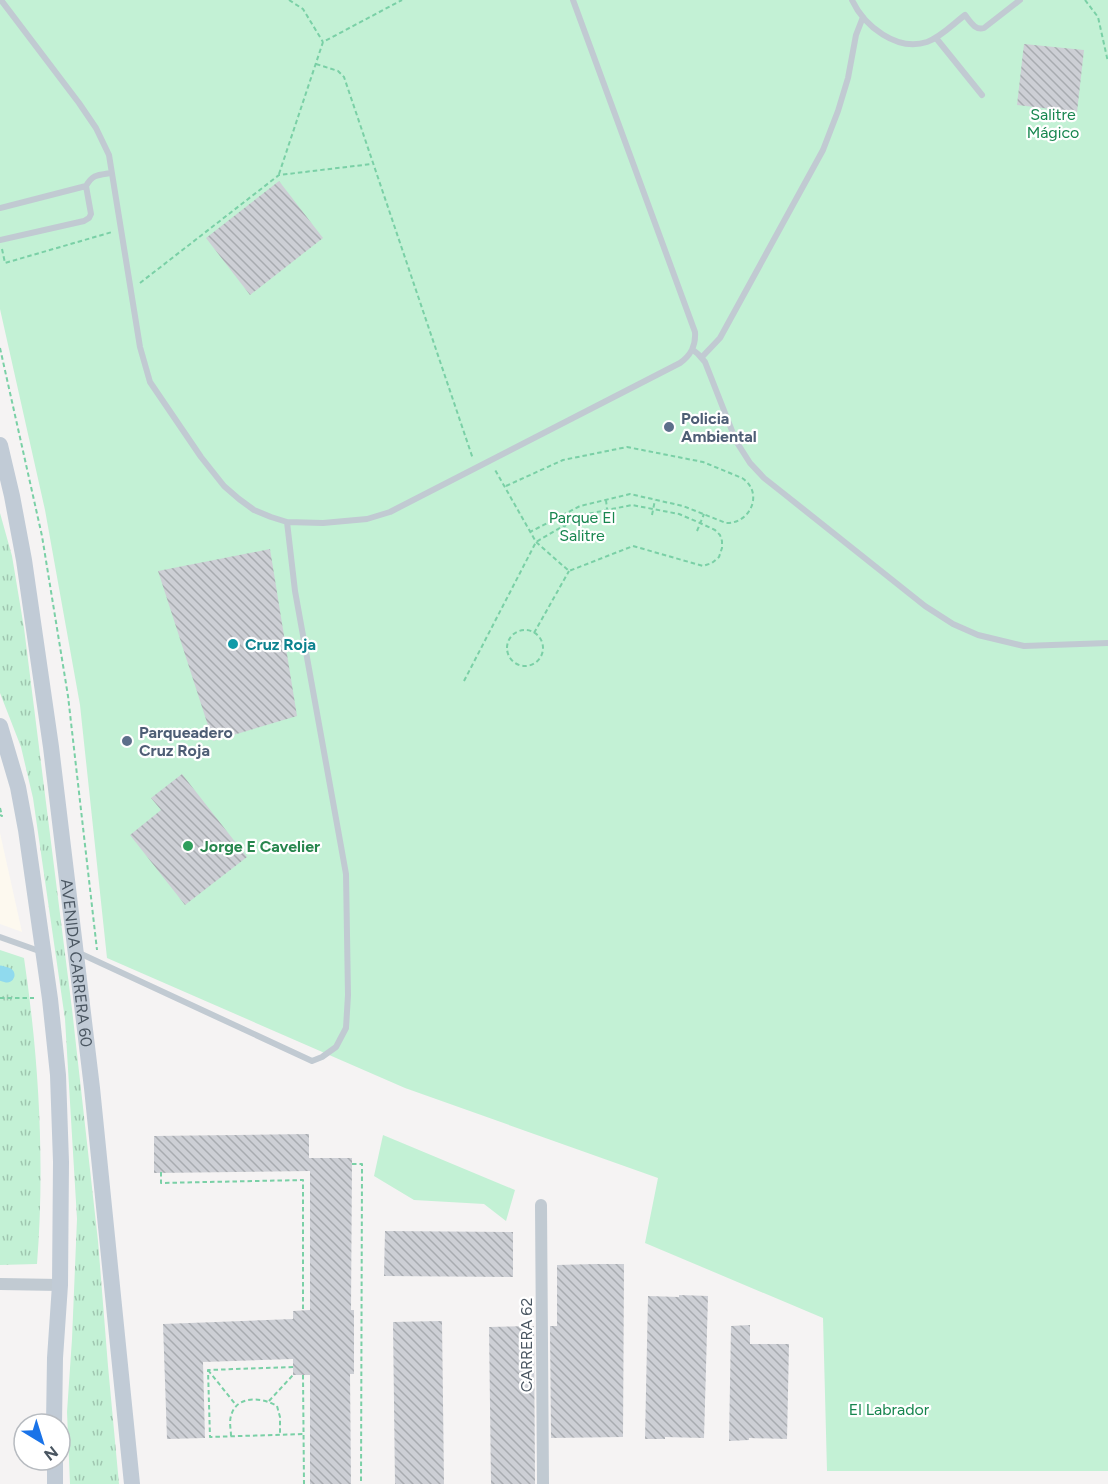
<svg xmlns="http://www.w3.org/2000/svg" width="1108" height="1484" font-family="Figtree,sans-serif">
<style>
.commercial{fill:#fdf9ef}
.grass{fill:url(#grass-tufts)}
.park{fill:#c3f1d5}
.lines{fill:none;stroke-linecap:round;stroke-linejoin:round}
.canal{stroke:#90daee;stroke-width:15}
.building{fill:url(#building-back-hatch)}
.path{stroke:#7ad0a6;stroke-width:2;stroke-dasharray:4.5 3;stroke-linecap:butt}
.lane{stroke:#c1cad2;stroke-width:6}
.street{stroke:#c1cad2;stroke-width:12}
.secondary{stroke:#c1cbd6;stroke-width:16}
.service-dot{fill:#5c6f8a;stroke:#fff;stroke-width:2}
.culture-dot{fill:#0f9aa8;stroke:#fff;stroke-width:2}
.leisure-dot{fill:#2e9e5b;stroke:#fff;stroke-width:2}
.labels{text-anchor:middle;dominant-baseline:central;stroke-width:4.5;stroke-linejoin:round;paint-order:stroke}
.park-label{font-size:16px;fill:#17864f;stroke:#fff}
.service-label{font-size:16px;font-weight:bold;fill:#4e5e75;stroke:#fff;text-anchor:start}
.culture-label{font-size:16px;font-weight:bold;fill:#0d838f;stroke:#fff;text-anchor:start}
.leisure-label{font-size:16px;font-weight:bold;fill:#27864d;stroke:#fff;text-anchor:start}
.street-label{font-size:16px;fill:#4a5661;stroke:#fff}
</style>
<defs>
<pattern id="grass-tufts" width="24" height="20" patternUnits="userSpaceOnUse" patternTransform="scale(1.5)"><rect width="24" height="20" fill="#c3f1d5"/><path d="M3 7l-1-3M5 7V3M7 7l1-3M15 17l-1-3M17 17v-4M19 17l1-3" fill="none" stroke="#a0c6b0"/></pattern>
<pattern id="building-back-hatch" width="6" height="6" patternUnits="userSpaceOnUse" patternTransform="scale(1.5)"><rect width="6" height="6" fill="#cdcfd5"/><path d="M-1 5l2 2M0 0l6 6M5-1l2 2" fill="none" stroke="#a8abb0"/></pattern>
</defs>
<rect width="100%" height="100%" fill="#f5f3f3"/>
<path class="commercial" d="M0 833 22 932 0 924Z"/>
<path class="grass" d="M0 513 12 556 24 628 72 1009 98 1241 108 1366 119 1484H70L67 1412 72 1339 77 1219 65 1019 33 798 21 747 0 693Z
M0 950 24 958C39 1059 45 1162 37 1264L0 1265Z"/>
<path class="park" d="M0 0H1108V1471H827L823 1318 645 1243 658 1178 405 1088 107 958 80 705 45 510 0 309Z
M383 1135 515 1190 506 1221 484 1204 414 1200 374 1176Z"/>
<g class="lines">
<path class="canal" d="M0 973 7 975"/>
</g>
<path class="building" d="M1024 44 1084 50 1077 112 1017 105Z
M279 181 323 238 250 295 206 238Z
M270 549 297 716 213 741 158 571Z
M182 774 247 857 185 905 130 835 161 810 151 798Z
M309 1134V1158H352L351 1310H354V1374H350L351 1484H310V1375H293V1359L203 1362 205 1438 167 1439 163 1324 293 1319V1311L310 1310V1171L154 1173V1136Z
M385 1231 513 1232V1277L384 1276Z
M595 1264H624L623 1437 551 1438 550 1326H557V1265Z
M679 1295 708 1296 704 1438 665 1437V1439H645L648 1296 679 1297Z
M442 1321 444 1484H395L393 1322Z
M750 1325V1344H789L787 1439 749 1438V1440L729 1441 731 1326Z
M534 1326 535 1484H491L489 1327Z"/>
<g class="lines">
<path class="path" d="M289 0 303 9 323 42
M1085 0 1098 17 1108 62
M316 64 338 71 344 77 473 459
M279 174 323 42 402 0
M2 249 5 263 112 232
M140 283 279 175 372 164
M0 348 42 536 68 696 97 950
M506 486 563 460 627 447 703 462 742 478C764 492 751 524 726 523L683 506 630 494 580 506 530 532
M606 500 608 519
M652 515 655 500
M559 517 568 532
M697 531 704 514
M507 648a18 18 0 1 1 36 0a18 18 0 1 1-36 0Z
M534 633 569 571
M464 681 536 542 582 515 632 505 679 514 700 523 715 530 720 535 722 541V548L719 557 712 563 703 566 633 546 569 571 536 542 494 468
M0 808 2 816 0 815
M0 998H34
M352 1164H362L361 1484
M161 1172V1183L303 1180V1310
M293 1367 208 1370 210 1437 304 1434
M208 1370 236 1405
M303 1375 304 1484
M269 1401 293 1375
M231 1436C231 1430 229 1422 231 1416 236 1395 262 1397 277 1406L280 1417V1435"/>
<path class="lane" d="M1 0 79 103 96 128 109 155 140 347 150 382 201 457 224 486 239 499 254 510 271 517 287 522 323 523 367 519 390 512 680 363C691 355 696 346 695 332L573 0
M852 0C864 26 897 52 927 42 941 37 953 24 965 15 970 21 975 31 984 28L1020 0
M936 38 982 95
M86 186C93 174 98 175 111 173
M0 208 86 186 91 214 89 218 84 221 0 240
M693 350 698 354 705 362 736 441 750 463 764 478 783 493 925 606 953 624 978 635 1024 646 1108 643
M702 357 720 338 823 150 838 111 848 78 856 35 863 17
M0 937 42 952
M77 952 312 1061 322 1057 336 1047 346 1028 348 995 346 874 295 591 287 522"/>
<path class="street" d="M541 1205 543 1484
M0 1284 60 1285"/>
<g class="secondary">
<path id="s1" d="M0 445 12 496 24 560 51 747 92 1088 132 1484"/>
<path d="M0 726 18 787 26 830 50 999 58 1075 61 1162 60 1285 55 1358 54 1424"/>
<path d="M55 1460V1484"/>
</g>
</g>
<g class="service-dot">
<circle cx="669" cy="427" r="6"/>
<circle cx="127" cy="741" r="6"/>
</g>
<circle class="culture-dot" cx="233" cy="644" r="6"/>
<circle class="leisure-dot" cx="188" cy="846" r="6"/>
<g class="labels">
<g class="park-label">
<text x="1053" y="114">Salitre<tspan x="1053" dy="18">Mágico</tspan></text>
<text x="582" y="517">Parque El<tspan x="582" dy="18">Salitre</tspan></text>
<text x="889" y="1409">El Labrador</text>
</g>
<g class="service-label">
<text x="681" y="418">Policia<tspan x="681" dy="18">Ambiental</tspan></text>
<text x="139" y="732">Parqueadero<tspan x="139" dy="18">Cruz Roja</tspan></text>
</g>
<g class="culture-label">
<text x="245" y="644">Cruz Roja</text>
</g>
<g class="leisure-label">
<text x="200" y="846">Jorge E Cavelier</text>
</g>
<g class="street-label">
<text stroke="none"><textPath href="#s1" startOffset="524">AVENIDA CARRERA 60</textPath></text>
<text transform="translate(526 1345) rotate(-90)">CARRERA 62</text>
</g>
</g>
<g transform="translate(42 1442) rotate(142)"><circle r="28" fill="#ffffff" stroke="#b7bbc0" stroke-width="1.5"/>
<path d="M0-4.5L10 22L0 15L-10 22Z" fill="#1a73e8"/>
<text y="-9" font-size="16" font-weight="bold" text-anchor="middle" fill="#4a5661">N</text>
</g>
</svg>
